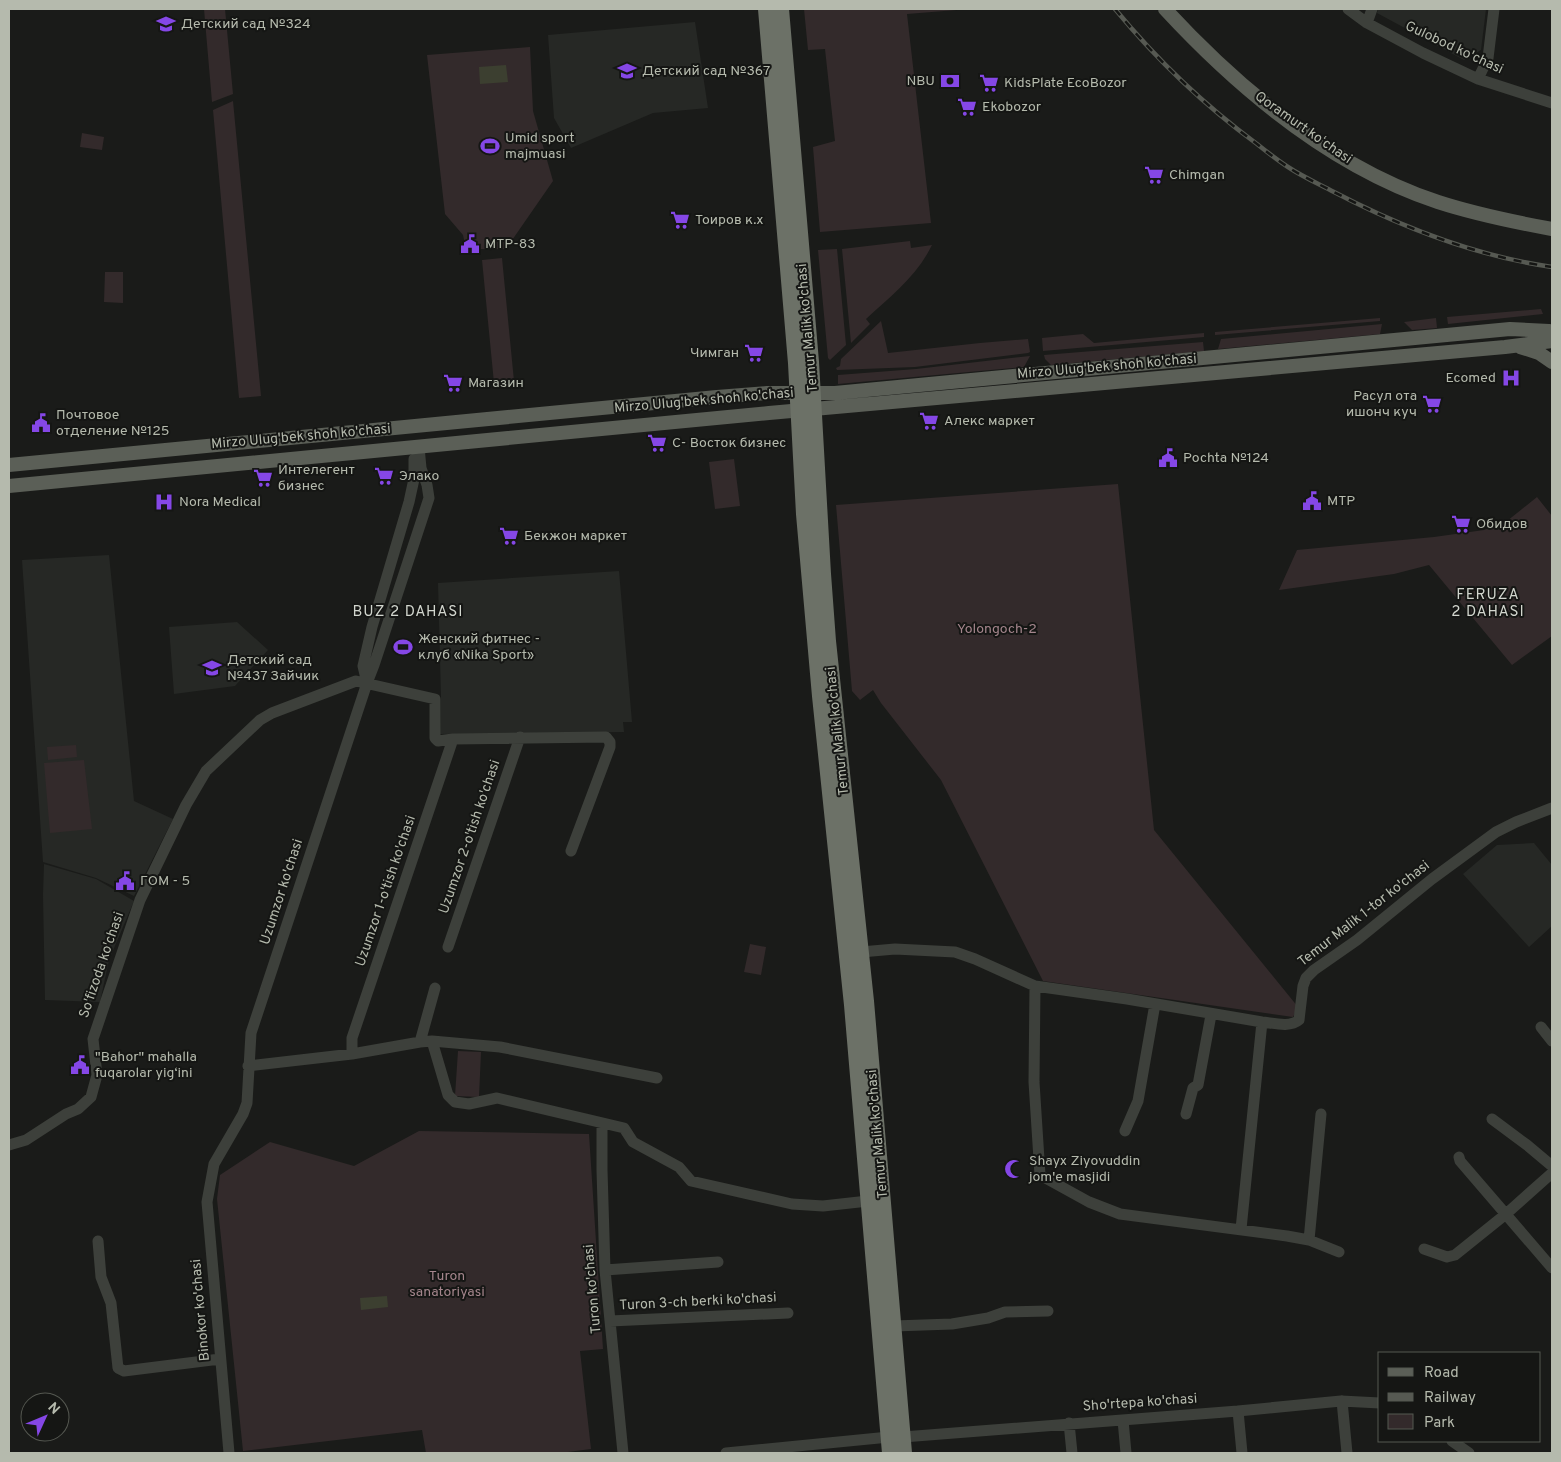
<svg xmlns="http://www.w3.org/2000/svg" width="1561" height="1462" font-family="Overpass,sans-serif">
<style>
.built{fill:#262825}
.green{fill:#332a2b}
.water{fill:#3c3f30}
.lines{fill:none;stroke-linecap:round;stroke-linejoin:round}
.minor{stroke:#3d403b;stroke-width:11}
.major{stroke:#5b5f57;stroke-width:14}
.highway{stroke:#6c7167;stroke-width:16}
.rail-casing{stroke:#565952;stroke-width:4.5}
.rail{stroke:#151614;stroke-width:2.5;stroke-dasharray:8;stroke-linecap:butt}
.labels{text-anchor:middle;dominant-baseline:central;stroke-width:4;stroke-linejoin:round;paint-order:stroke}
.poi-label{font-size:14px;fill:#b5baad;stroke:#151614;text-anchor:start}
.street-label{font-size:14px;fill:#b5baad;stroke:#151614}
.park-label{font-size:14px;fill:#a4858c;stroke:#151614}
.neighbourhood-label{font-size:15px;letter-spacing:1px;fill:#d2d6ce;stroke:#151614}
</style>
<rect width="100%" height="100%" fill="#1a1b19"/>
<path class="built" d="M1378 9H1486L1481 50 1464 60 1377 13Z
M695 22 708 108 653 113 571 148 554 118 548 35Z
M109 555 134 801 173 819 134 896 96 878 43 862 22 560Z
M619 571 632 722H623L624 732 440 734 441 696 438 583Z
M237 622 268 650 235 686 174 694 169 627Z
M1534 843 1552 865V926L1529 947 1463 874 1497 845Z
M44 864 96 879 134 901 109 960 100 1002 45 1000 43 895Z"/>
<path class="green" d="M204 9H225L233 94 212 102Z
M804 9H969L907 14 931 223 820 232 813 147 835 141 825 49 808 50Z
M530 47 533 111 553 181 506 249H466L463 235 445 214 427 55Z
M233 101 261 396 239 398 213 110Z
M82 133 104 137 102 150 80 147Z
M910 241 911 248 932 245C917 276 891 296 866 319L870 324 851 343 842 249Z
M837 249 846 345 830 360 828 358 818 250Z
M502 258 514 381 494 383 482 260Z
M105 272H123V303L104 302Z
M1541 309 1543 314 1448 324 1447 317Z
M1380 318V321L1215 335V332Z
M1436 318 1437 328 1412 330 1404 322Z
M881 321 888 353 980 343 1028 339 1030 352 1028 353 915 367 837 370 836 368 840 366 841 359Z
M1382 324 1380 334 1218 349 1221 339Z
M1204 333V337L1043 351 1042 338 1083 334 1094 343Z
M1203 342 1204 351 1051 365 1045 359 1044 355Z
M1030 356 1024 367 838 384V375L916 369Z
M734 459 740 506 715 509 709 462Z
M1118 484 1154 830 1298 1007 1293 1017 1043 981 941 780 881 703 873 690 860 700 852 691 836 505Z
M1537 497 1552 516V636L1512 665 1429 565 1394 574 1279 590 1297 550 1434 537 1484 530 1507 521Z
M76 745 77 757 48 760 47 747Z
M84 760 92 829 50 833 44 763Z
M750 944 766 947 761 975 744 972Z
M458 1051 481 1052 479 1097 455 1096Z
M419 1131 589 1134 603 1349 580 1351 591 1449 560 1453H426L422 1430 243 1451 217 1199 220 1175 270 1142 354 1166Z"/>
<path class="water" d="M506 65 508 82 480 84 479 67Z
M387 1296 388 1307 361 1310 360 1298Z"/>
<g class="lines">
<path class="minor" d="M1348 9 1367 23 1423 53 1478 79 1552 103
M1367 23 1372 9
M1478 79 1488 58 1494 9
M367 683 363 666 372 627 409 502 414 479V459
M448 947 520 737
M861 952 895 949 955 952 975 959 1035 986 1127 999 1262 1022C1273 1023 1290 1028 1299 1020L1303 986 1306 978 1314 970 1357 940 1432 879 1496 832 1516 822 1552 808
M1035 986 1034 1082 1040 1175 1089 1202 1120 1214 1287 1236 1309 1240 1339 1252
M1541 1027 1552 1041
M432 1041 448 1095 455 1102 469 1104 497 1098 624 1128 633 1142 679 1167 691 1181 792 1204 823 1206 868 1201
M420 1042 432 1041 500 1047 657 1078
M352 1054V1038L453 739
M248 1066 352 1054 420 1042 435 988
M1186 1114 1193 1088 1198 1085 1211 1015
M1492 1119 1527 1145 1552 1166
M602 1123V1170L605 1270 623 1453
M1125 1131 1138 1101 1155 1004
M9 1145 26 1140 66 1114 78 1109 91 1097 97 1075 93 1039 140 900 186 805 206 771 260 720 272 713 356 681 435 699V738L438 741 453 739 606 737 610 742V747L571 851
M1459 1157 1460 1161 1552 1268
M1241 1229 1262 1022
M1309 1240 1321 1114
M98 1241 101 1277 111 1303 118 1368 124 1371 220 1359
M1424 1249 1447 1257 1455 1255 1506 1214 1552 1173
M605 1270 718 1262
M610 1321 788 1313
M894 1326 952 1324 988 1318 1005 1312 1048 1311
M1342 1401 1347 1453
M1238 1411 1242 1453
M1123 1420 1126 1453
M1069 1423 1072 1453
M903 1437 1238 1411 1341 1401 1380 1403
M1452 1441 1469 1453
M229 1453 207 1202 214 1164 243 1114 247 1103 251 1033 367 683 374 665 429 498 427 485 421 468 419 447
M726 1453 889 1437"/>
<path class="major" d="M1165 9C1239 89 1332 167 1438 202 1475 214 1514 222 1552 229
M1520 347 1539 353 1552 362
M9 465 717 397 767 393H835L1510 329 1549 331 1552 333
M9 486 769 413 1505 347 1552 341"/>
<path class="highway" d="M766 9 796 363 804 514 820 696 852 1005 890 1453
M781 9 811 362 823 574 828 641 866 1001 904 1453"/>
<g class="rail-casing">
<path id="rail" d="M1115 9C1157 60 1204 105 1257 144 1267 152 1277 160 1288 167 1303 177 1319 184 1334 192 1403 228 1476 256 1552 267"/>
</g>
<use href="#rail" class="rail"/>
</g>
<defs>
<g id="school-bare" transform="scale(1.5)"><path d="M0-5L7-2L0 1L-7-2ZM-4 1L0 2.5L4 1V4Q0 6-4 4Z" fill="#8547e6" stroke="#151614" stroke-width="2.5" paint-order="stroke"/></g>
<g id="bank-bare" transform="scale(1.5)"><path d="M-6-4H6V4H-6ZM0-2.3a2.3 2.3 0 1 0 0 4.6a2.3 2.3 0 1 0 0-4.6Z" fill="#8547e6" stroke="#151614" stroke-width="2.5" paint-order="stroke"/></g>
<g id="supermarket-bare" transform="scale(1.5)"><path d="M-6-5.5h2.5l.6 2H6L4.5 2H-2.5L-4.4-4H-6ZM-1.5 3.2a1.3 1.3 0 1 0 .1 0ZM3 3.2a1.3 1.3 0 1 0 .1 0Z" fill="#8547e6" stroke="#151614" stroke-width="2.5" paint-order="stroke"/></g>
<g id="stadium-bare" transform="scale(1.5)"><path d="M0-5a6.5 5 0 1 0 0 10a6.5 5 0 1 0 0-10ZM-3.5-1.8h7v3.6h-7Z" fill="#8547e6" stroke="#151614" stroke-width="2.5" paint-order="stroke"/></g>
<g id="civic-bare" transform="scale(1.5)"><path d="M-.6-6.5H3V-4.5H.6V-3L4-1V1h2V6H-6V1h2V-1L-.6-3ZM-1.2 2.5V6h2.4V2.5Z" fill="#8547e6" stroke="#151614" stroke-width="2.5" paint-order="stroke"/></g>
<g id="hospital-bare" transform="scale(1.5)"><path d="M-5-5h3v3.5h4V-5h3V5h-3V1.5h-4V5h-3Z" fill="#8547e6" stroke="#151614" stroke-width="2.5" paint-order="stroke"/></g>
<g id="mosque-bare" transform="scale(1.5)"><path d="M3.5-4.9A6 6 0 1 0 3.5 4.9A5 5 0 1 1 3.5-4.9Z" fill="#8547e6" stroke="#151614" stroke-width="2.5" paint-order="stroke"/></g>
</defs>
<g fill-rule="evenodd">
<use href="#school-bare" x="166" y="24"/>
<use href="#school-bare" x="627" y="71"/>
<use href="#bank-bare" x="950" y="81"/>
<use href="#supermarket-bare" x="989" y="83"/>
<use href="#supermarket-bare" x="967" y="107"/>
<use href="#stadium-bare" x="490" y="146"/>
<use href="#supermarket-bare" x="1154" y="175"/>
<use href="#supermarket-bare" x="680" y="220"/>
<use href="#civic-bare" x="470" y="244"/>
<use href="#supermarket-bare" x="754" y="353"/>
<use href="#hospital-bare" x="1511" y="378"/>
<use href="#supermarket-bare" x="453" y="383"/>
<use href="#supermarket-bare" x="1432" y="404"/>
<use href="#supermarket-bare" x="929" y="421"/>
<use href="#civic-bare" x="41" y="423"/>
<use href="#supermarket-bare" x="657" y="443"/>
<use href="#civic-bare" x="1168" y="458"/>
<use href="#supermarket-bare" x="384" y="476"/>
<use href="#supermarket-bare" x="263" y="478"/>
<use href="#civic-bare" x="1312" y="501"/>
<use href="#hospital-bare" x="164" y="502"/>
<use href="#supermarket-bare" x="1461" y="524"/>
<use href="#supermarket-bare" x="509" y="536"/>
<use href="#stadium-bare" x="403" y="647"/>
<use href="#school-bare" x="212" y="668"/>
<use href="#civic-bare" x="125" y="881"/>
<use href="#civic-bare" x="80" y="1065"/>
<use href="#mosque-bare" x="1014" y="1169"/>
</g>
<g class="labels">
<g class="poi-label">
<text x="181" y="24">Детский сад №324</text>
<text x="642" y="71">Детский сад №367</text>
<text x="935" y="81" text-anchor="end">NBU</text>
<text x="1004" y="83">KidsPlate EcoBozor</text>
<text x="982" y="107">Ekobozor</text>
<text x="505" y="138">Umid sport<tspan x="505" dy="16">majmuasi</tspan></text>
<text x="1169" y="175">Chimgan</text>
<text x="695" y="220">Тоиров к.х</text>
<text x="485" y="244">MTP-83</text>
<text x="739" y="353" text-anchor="end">Чимган</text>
<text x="1496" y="378" text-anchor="end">Ecomed</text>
<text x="468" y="383">Магазин</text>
<text x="1417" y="396" text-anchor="end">Расул ота<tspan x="1417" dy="16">ишонч куч</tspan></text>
<text x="56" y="415">Почтовое<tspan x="56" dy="16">отделение №125</tspan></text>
<text x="944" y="421">Алекс маркет</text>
<text x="672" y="443">С- Восток бизнес</text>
<text x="1183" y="458">Pochta №124</text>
<text x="278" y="470">Интелегент<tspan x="278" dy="16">бизнес</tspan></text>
<text x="399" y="476">Элако</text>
<text x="1327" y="501">MTP</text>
<text x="179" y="502">Nora Medical</text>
<text x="1476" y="524">Обидов</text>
<text x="524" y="536">Бекжон маркет</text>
<text x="418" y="639">Женский фитнес -<tspan x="418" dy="16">клуб «Nika Sport»</tspan></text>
<text x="227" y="660">Детский сад<tspan x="227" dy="16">№437 Зайчик</tspan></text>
<text x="140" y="881">ГОМ - 5</text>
<text x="95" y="1057">"Bahor" mahalla<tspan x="95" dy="16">fuqarolar yig‘ini</tspan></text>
<text x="1029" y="1161">Shayx Ziyovuddin<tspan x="1029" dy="16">jom'e masjidi</tspan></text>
</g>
<g class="street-label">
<text transform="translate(1454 48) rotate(25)">Gulobod ko'chasi</text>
<text transform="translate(1303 128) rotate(35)">Qoramurt koʻchasi</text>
<text transform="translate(808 328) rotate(-95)">Temur Malik ko'chasi</text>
<text transform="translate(1107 367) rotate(-5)">Mirzo Ulug'bek shoh ko'chasi</text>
<text transform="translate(704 401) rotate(-5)">Mirzo Ulug'bek shoh ko'chasi</text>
<text transform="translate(301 437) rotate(-5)">Mirzo Ulug'bek shoh ko'chasi</text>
<text transform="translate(838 731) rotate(-96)">Temur Malik ko'chasi</text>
<text transform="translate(470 837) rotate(-71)">Uzumzor 2-o'tish ko'chasi</text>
<text transform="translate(386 891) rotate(-71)">Uzumzor 1-o'tish ko'chasi</text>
<text transform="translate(282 892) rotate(-72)">Uzumzor ko'chasi</text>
<text transform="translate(1364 914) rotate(-38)">Temur Malik 1-tor ko'chasi</text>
<text transform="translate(102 965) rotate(-71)">So'fizoda ko'chasi</text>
<text transform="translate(878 1134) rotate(-95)">Temur Malik ko'chasi</text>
<text transform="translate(593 1289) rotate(-95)">Turon ko'chasi</text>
<text transform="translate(698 1302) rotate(-3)">Turon 3-ch berki ko'chasi</text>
<text transform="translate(201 1310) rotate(-95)">Binokor ko'chasi</text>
<text transform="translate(1140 1403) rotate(-4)">Sho'rtepa ko'chasi</text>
</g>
<g class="park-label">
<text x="997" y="629">Yolongoch-2</text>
<text x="447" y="1276">Turon<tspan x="447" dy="16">sanatoriyasi</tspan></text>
</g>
<g class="neighbourhood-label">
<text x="1488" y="595">FERUZA<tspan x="1488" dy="17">2 DAHASI</tspan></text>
<text x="408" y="612">BUZ 2 DAHASI</text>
</g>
</g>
<rect width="1561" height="1462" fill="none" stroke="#b5baad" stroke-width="20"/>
<rect x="1378" y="1352" width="162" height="90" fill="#151614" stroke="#555851"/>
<rect x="1388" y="1368" width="25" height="8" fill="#5b5f57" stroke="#555851"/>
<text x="1424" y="1377" font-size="15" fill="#b5baad">Road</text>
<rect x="1388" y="1393" width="25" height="8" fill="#565952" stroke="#555851"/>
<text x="1424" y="1402" font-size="15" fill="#b5baad">Railway</text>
<rect x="1388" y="1414" width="25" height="15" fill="#332a2b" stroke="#555851"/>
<text x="1424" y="1427" font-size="15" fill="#b5baad">Park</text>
<g transform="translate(45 1417) rotate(46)"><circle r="24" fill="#151614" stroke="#555851"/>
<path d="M0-4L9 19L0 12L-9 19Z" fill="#8547e6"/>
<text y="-8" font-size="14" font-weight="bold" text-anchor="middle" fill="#b5baad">N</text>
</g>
</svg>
